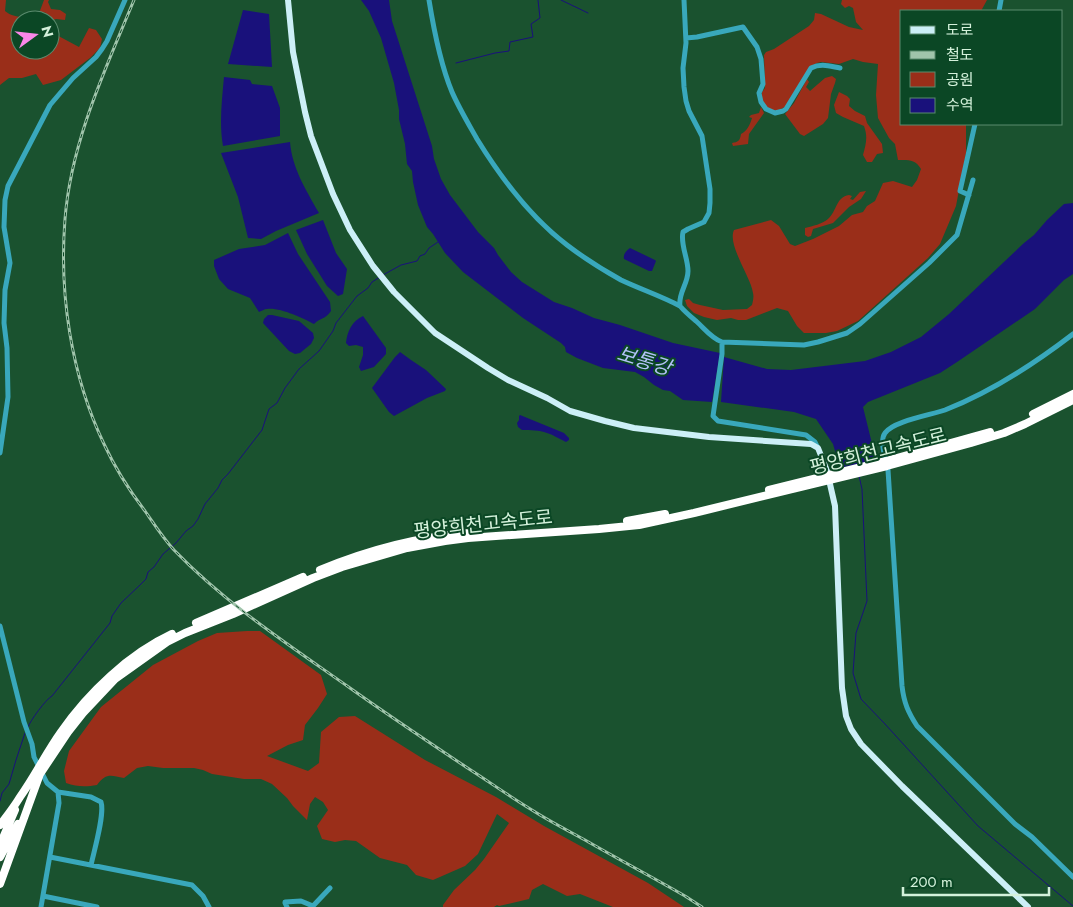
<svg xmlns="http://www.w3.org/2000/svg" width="1073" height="907" font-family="Jost,'Noto Sans KR',sans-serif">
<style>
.green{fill:#9a2e19}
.water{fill:#19117b}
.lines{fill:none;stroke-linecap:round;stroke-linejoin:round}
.stream{stroke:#19117b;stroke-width:1}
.minor{stroke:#39a8bc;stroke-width:5}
.major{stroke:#cceff7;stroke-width:6}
.highway{stroke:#fff;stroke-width:8}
.rail-casing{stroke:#a0c4ab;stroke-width:3}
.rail{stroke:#0b4725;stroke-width:1;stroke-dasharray:4;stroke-linecap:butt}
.labels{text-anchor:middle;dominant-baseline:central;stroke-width:4;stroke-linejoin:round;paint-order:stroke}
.street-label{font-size:19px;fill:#d4f1db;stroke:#0b4725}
.water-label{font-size:20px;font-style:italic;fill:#b3c2f8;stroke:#0b4725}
</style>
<rect width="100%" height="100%" fill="#1a522f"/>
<path class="green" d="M0 0H6L5 11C13 18 27 18 38 16L44 0H49L48 2 51 9 60 10 66 14 65 20 56 19 50 21V20H20V50H50V22L53 26 51 32 79 47 89 28 96 30 102 39 100 48 90 58 61 80 43 85 36 74 22 78H9L0 85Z
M842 0H987L981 11H902V124H966V153L956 206 940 244 928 258 858 321 837 331 826 333H804L797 326 788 311 777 308 746 320H738L731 318 717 320 704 317 694 313 687 306 685 300 689 299 693 303 700 305 723 310 747 309 752 305C753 301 754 297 753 293 751 277 727 245 734 230L771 220 779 226 790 244 795 246 813 239 839 226 852 215 863 212 867 206 875 201 883 183 893 181 912 187 917 180 921 169C915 159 909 160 898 160L895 144 889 138 878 118 876 95 878 64 863 62 853 59 839 64 821 62 817 63 810 67 785 107 777 111 769 109 765 105 761 98 762 92 765 88 764 55 766 52 774 49 809 26 814 20 815 13 821 14 849 27 863 30 856 22 853 8 849 6 845 8 841 4Z
M832 76 836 79 835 83 831 94 828 118 823 124 804 136 800 134 785 114 794 103 807 79 809 82 806 87 810 91 825 78Z
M839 92 847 96 850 99 849 106 855 111 865 116 867 123 882 144 883 153 877 154 872 162H867L863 155C866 144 868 137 864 126L843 117 836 113 834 105Z
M761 107 764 113 749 134 748 144 733 146 732 143C738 142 740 141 741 134 747 131 750 125 752 118L749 117 751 115 759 113Z
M866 191 861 199 849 207 833 223 813 229 811 236 808 237 805 235V228C813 226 822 224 828 219 837 211 836 197 849 195L852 196 850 199 853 200 860 192Z
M247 631H260L321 675 327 694 318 708 305 725 303 740 288 745 267 756 308 771 319 763 321 732 339 717 355 716 425 760 496 797 544 826 648 883 684 907H613L580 894 567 896 543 884 532 890 529 899 499 906 497 905 494 907H443V905L454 890 475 870 484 859 509 823 497 814 478 854 465 866 433 880 416 875 407 865 380 858 356 841 345 840 335 842 322 839 317 826 328 810 323 802 315 797 310 804 307 820 293 806 287 798 272 784 261 779H244L212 774 203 770 194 768H163L148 766 137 768 124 778C110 775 106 773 97 785 86 787 77 787 66 783L64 771 69 751 101 707 153 665 198 641 217 633Z"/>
<path class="water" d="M361 0H389L392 21 432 146 434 159 441 179 450 195 478 232 494 248 498 255 511 272 522 282 554 302 572 308 594 318 620 325 673 343 720 353 712 402 683 400 670 391 663 390 654 385 644 377 635 372 603 368 577 358 566 352 565 347 561 343 523 318 463 272 445 253 433 234 427 227 418 205 413 182 412 171 407 164 405 144 399 119V110L394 83 381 38 369 11Z
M243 10 269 14 272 67 228 64Z
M224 77 250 80 252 84 272 86 280 108V136L223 146C219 123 222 100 224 77Z
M290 142C292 168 306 190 319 213L276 231 261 239 248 238 238 197 221 153Z
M1073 203V274L1064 280 1035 309 957 362 940 373 868 402 863 407 876 460 840 468 833 444 816 419 794 412 721 402 724 357 767 369 791 370 865 361 891 352 921 337 949 314 1024 243 1034 235 1047 220 1064 204Z
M323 220 336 253 347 269 343 294 338 296 327 286 307 254 296 230Z
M288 233 298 254 330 302 331 311C325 320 321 317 314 324 303 318 279 307 267 309 264 309 262 311 259 312L250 298 228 289 219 279 214 266V260L239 249 265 245Z
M630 248 655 260 656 261 652 271H649L624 259C623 254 626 251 630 248Z
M268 315H272L299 321 313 333 314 338 311 344 300 353 295 354 289 351 263 323 264 319Z
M363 316 386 348V354L374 367 361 371 359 367 363 355V347L356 345 349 346 346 343C347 332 352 321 363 316Z
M400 352 411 360 426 370 446 389 445 391 427 398 394 416 389 412 372 388 395 357Z
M520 415 564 433 569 438V440L566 442C559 439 554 435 547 433 539 430 531 430 522 430L518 427 517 423 519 420V416Z"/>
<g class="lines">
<path class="stream" d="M561 0 588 13
M456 63 495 53 509 51 510 42 533 37 531 24 540 18 538 0
M383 275 401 265 417 261 420 256 425 254 429 248 438 242
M859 476 862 489 867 601 856 633 853 673 861 699 885 724 978 826 1073 906
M28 727C30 721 46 699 52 696L110 623 112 616 121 603 140 585 146 579 148 572 154 567 163 554 176 543 186 531 193 526 198 519 205 504 218 488 222 480 228 474 262 430 269 409 277 403 285 388 299 369 319 351 333 331 336 323 357 296 368 288 372 282 380 277
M0 801 2 793 9 784 16 760 25 733"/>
<path class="minor" d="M429 0C434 31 440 63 452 92 459 108 468 123 477 139 501 178 530 217 567 245 584 258 603 270 621 280 640 289 661 296 680 306 685 312 690 316 696 321 705 329 711 338 722 342
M999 11 1001 0
M686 38 697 37 743 27 757 47 761 59 763 84 759 93 761 102 766 109 775 113 783 111 786 109 811 68C821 63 829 66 840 68
M969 195 960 191 975 124
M680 306C678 293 688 284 688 271 688 258 680 244 683 232L688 229 704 222 709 213 710 203V189L702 136 689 111 686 101 684 87 683 68 686 43 684 0
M1073 334C1034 364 991 392 945 410 931 415 893 421 885 433 879 441 886 460 888 470L902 686C904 703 908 712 917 726L1015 824 1032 837 1073 877
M818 448 815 442 806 435 718 421 713 416 722 354V342L804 345 818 342 847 333 860 324 929 263 957 235 973 180
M0 453 8 397 7 348 4 323 5 290 10 263 4 227 5 200 8 186 50 105 73 78 96 57 102 49 107 41 125 0
M0 626 24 722 32 744 34 757 47 783 58 792 59 803 41 907
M58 792 91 797 101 802C105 814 94 851 91 865
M50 857 192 885 203 896 209 907
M43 896 97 907
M287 907 285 903V902L301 901 313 906 330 888"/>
<path class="major" d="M288 0 293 52 305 112 311 136 333 194 350 230 373 266 394 292 435 333 488 368 508 380 547 398 570 411 605 421 634 428 709 437 811 444 818 448 822 458 827 471 835 506 842 688 846 716 851 729 861 744 902 786 1028 907"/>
<path class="highway" d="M1033 414 1073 394
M769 490 886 461 990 432
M627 521 665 514
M320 570C368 550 417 537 469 533
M196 623 303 577
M0 825C7 816 14 807 20 797 35 776 46 753 61 732 88 693 129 654 172 634
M0 845 15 810
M0 857 18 824
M0 884 40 774 68 732 83 713 115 679 167 642 185 633 233 614 313 578 342 567 407 548 445 541 468 538 599 529 639 525 694 513 887 466 971 443 1004 433 1025 424 1073 400"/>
<g class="rail-casing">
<path id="rail" d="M134 0C105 70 71 142 65 219 59 294 71 375 104 444 115 468 129 490 145 511 154 524 163 538 174 550 226 604 289 645 350 688 388 715 427 741 466 767 488 781 509 796 532 810 549 821 567 830 585 840 618 859 652 877 685 896L702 907"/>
</g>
<use href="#rail" class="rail"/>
</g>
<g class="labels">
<g class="street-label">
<text transform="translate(878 451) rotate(-14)">평양희천고속도로</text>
<text transform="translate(483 524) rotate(-6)">평양희천고속도로</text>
</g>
<g class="water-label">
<text transform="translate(644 361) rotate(17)">보통강</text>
</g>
</g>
<rect x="900" y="10" width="162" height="115" fill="#0b4725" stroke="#5b8b6e"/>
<rect x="910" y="26" width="25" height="8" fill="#cceff7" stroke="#5b8b6e"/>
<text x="946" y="35" font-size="15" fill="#d4f1db">도로</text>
<rect x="910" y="51" width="25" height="8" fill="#a0c4ab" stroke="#5b8b6e"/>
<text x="946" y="60" font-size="15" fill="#d4f1db">철도</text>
<rect x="910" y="72" width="25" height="15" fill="#9a2e19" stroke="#5b8b6e"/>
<text x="946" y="85" font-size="15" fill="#d4f1db">공원</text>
<rect x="910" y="98" width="25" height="15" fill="#19117b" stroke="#5b8b6e"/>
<text x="946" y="110" font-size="15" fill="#d4f1db">수역</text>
<g transform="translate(35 35) rotate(75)"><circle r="24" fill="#0b4725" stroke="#5b8b6e"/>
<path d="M0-4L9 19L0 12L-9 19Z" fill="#f987e9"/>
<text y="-8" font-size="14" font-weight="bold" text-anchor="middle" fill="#d4f1db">N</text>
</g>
<path d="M903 887v8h146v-8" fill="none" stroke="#d4f1db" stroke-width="2.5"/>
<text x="910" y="887" font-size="15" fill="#d4f1db" stroke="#0b4725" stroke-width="4" paint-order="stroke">200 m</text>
</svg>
